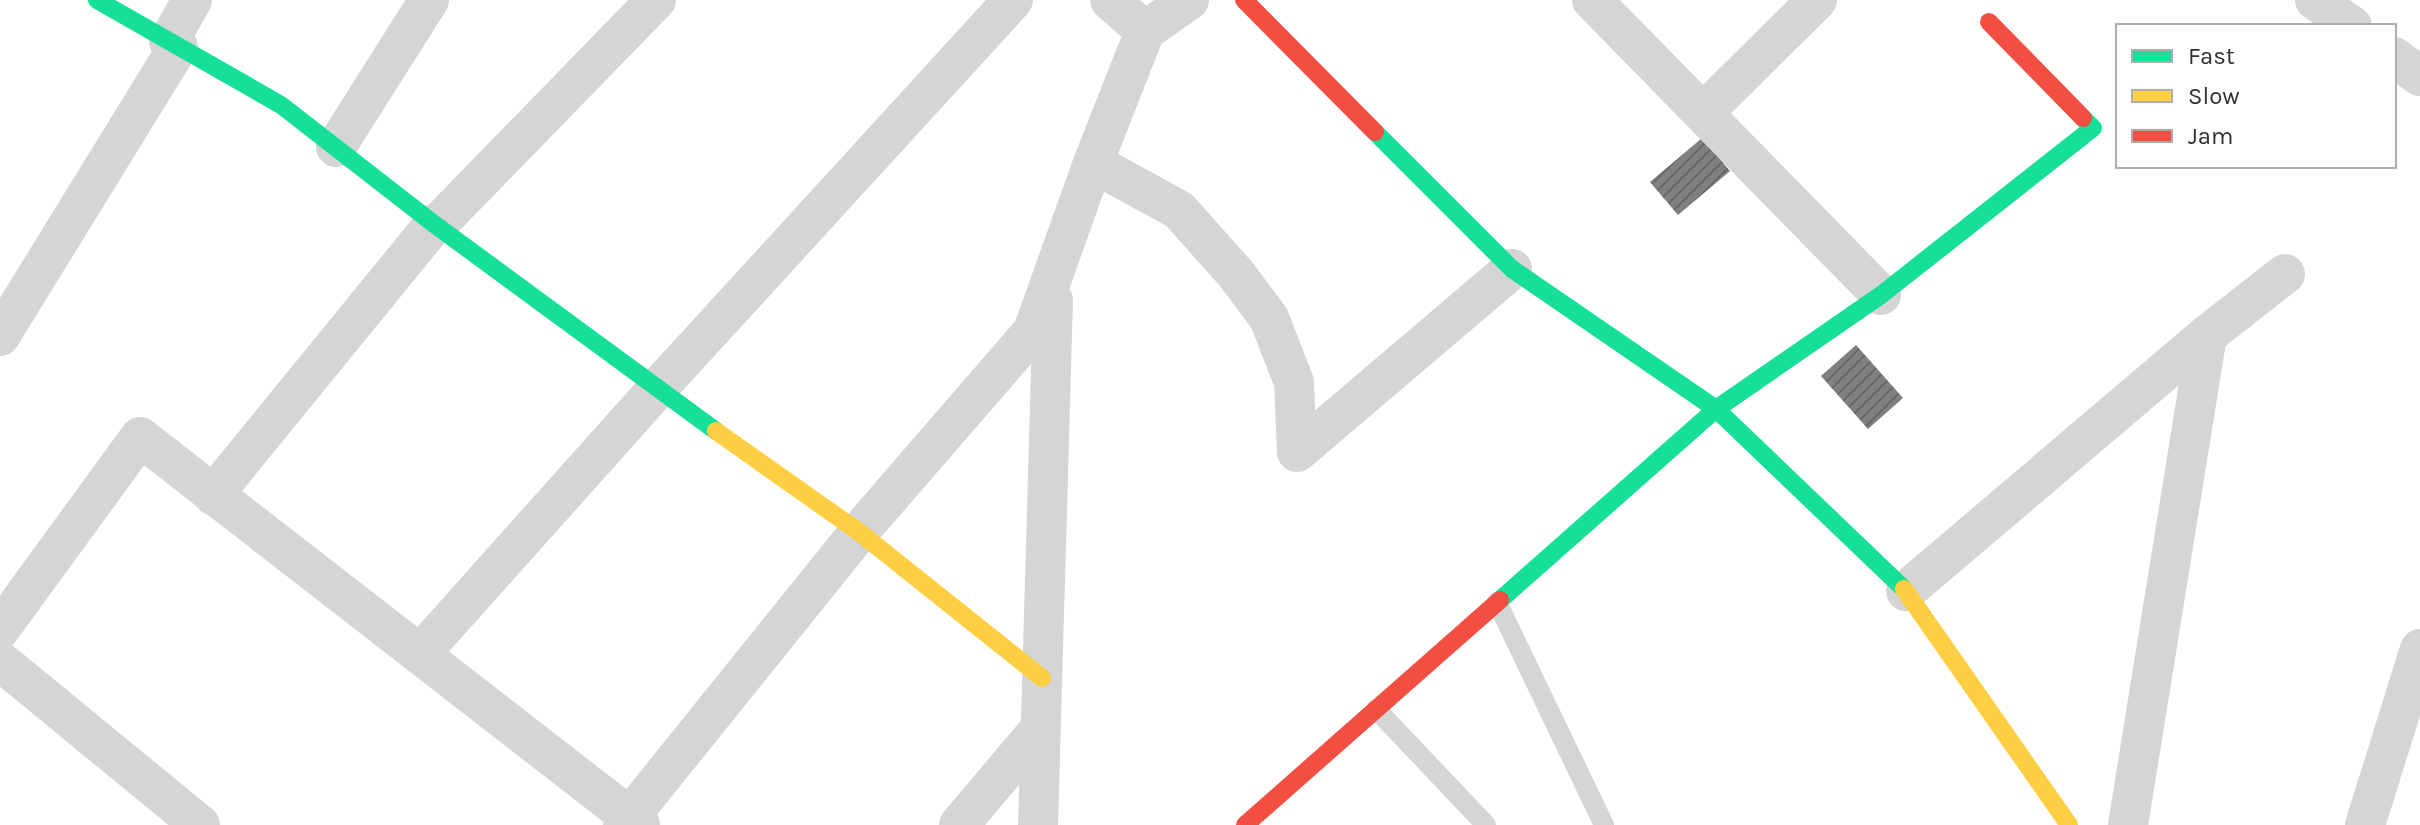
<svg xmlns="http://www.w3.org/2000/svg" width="2420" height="825" font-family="Karla,sans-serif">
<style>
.building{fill:url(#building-hatch)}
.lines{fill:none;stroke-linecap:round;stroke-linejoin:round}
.lane{stroke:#d5d5d5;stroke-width:20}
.street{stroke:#d5d5d5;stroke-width:40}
.fast{stroke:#16e098;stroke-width:18}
.slow{stroke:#ffcf43;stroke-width:18}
.jam{stroke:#f24e42;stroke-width:18}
</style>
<defs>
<pattern id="building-hatch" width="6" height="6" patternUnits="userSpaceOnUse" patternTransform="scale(2)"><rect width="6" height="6" fill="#808080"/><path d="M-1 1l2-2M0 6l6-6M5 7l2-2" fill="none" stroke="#696969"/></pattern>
</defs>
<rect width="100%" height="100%" fill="#fff"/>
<path class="building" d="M1702 138 1730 171 1678 215 1650 182Z
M1856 345 1903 398 1868 429 1821 376Z"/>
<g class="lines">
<path class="lane" d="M1497 602 1604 825
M1376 709 1486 825"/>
<path class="street" d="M1110 0 1145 31 1189 0
M1592 0 1881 295
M2315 0 2352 26
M169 41 192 0
M2394 57 2420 76
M1703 113 1817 0
M336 147 429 0
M1093 163 1179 210 1236 274 1269 318 1294 382 1297 452
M437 225 656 0
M0 336 178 47
M1297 452 1512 269
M213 495 434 224
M1906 591 2207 335 2285 274
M0 629 140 437 640 825
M420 654 657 389 1013 0
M0 661 200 825
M623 825 859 532 1033 331 1093 163 1145 31
M959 825 1040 729
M1038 825 1053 300
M2128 825 2207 335
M2365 825 2420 649"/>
<path class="fast" d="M97 0 281 105 434 224 716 431
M1375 132 1512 269 1716 409 1904 589
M1500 600 1716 409 1881 295 2093 128 2083 118"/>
<path class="slow" d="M716 431 859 532 1042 678
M1904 589 2069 825"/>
<path class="jam" d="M1244 0 1375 132
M1989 22 2083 118
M1245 825 1500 600"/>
</g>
<rect x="2116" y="24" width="280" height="144" fill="#ffffff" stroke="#adadad" stroke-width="2"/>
<rect x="2132" y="50" width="40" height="12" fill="#16e098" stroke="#adadad" stroke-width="2"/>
<text x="2188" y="64" font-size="24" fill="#313131">Fast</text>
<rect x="2132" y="90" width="40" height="12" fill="#ffcf43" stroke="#adadad" stroke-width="2"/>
<text x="2188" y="104" font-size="24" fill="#313131">Slow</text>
<rect x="2132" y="130" width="40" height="12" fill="#f24e42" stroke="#adadad" stroke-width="2"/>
<text x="2188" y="144" font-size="24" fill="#313131">Jam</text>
</svg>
